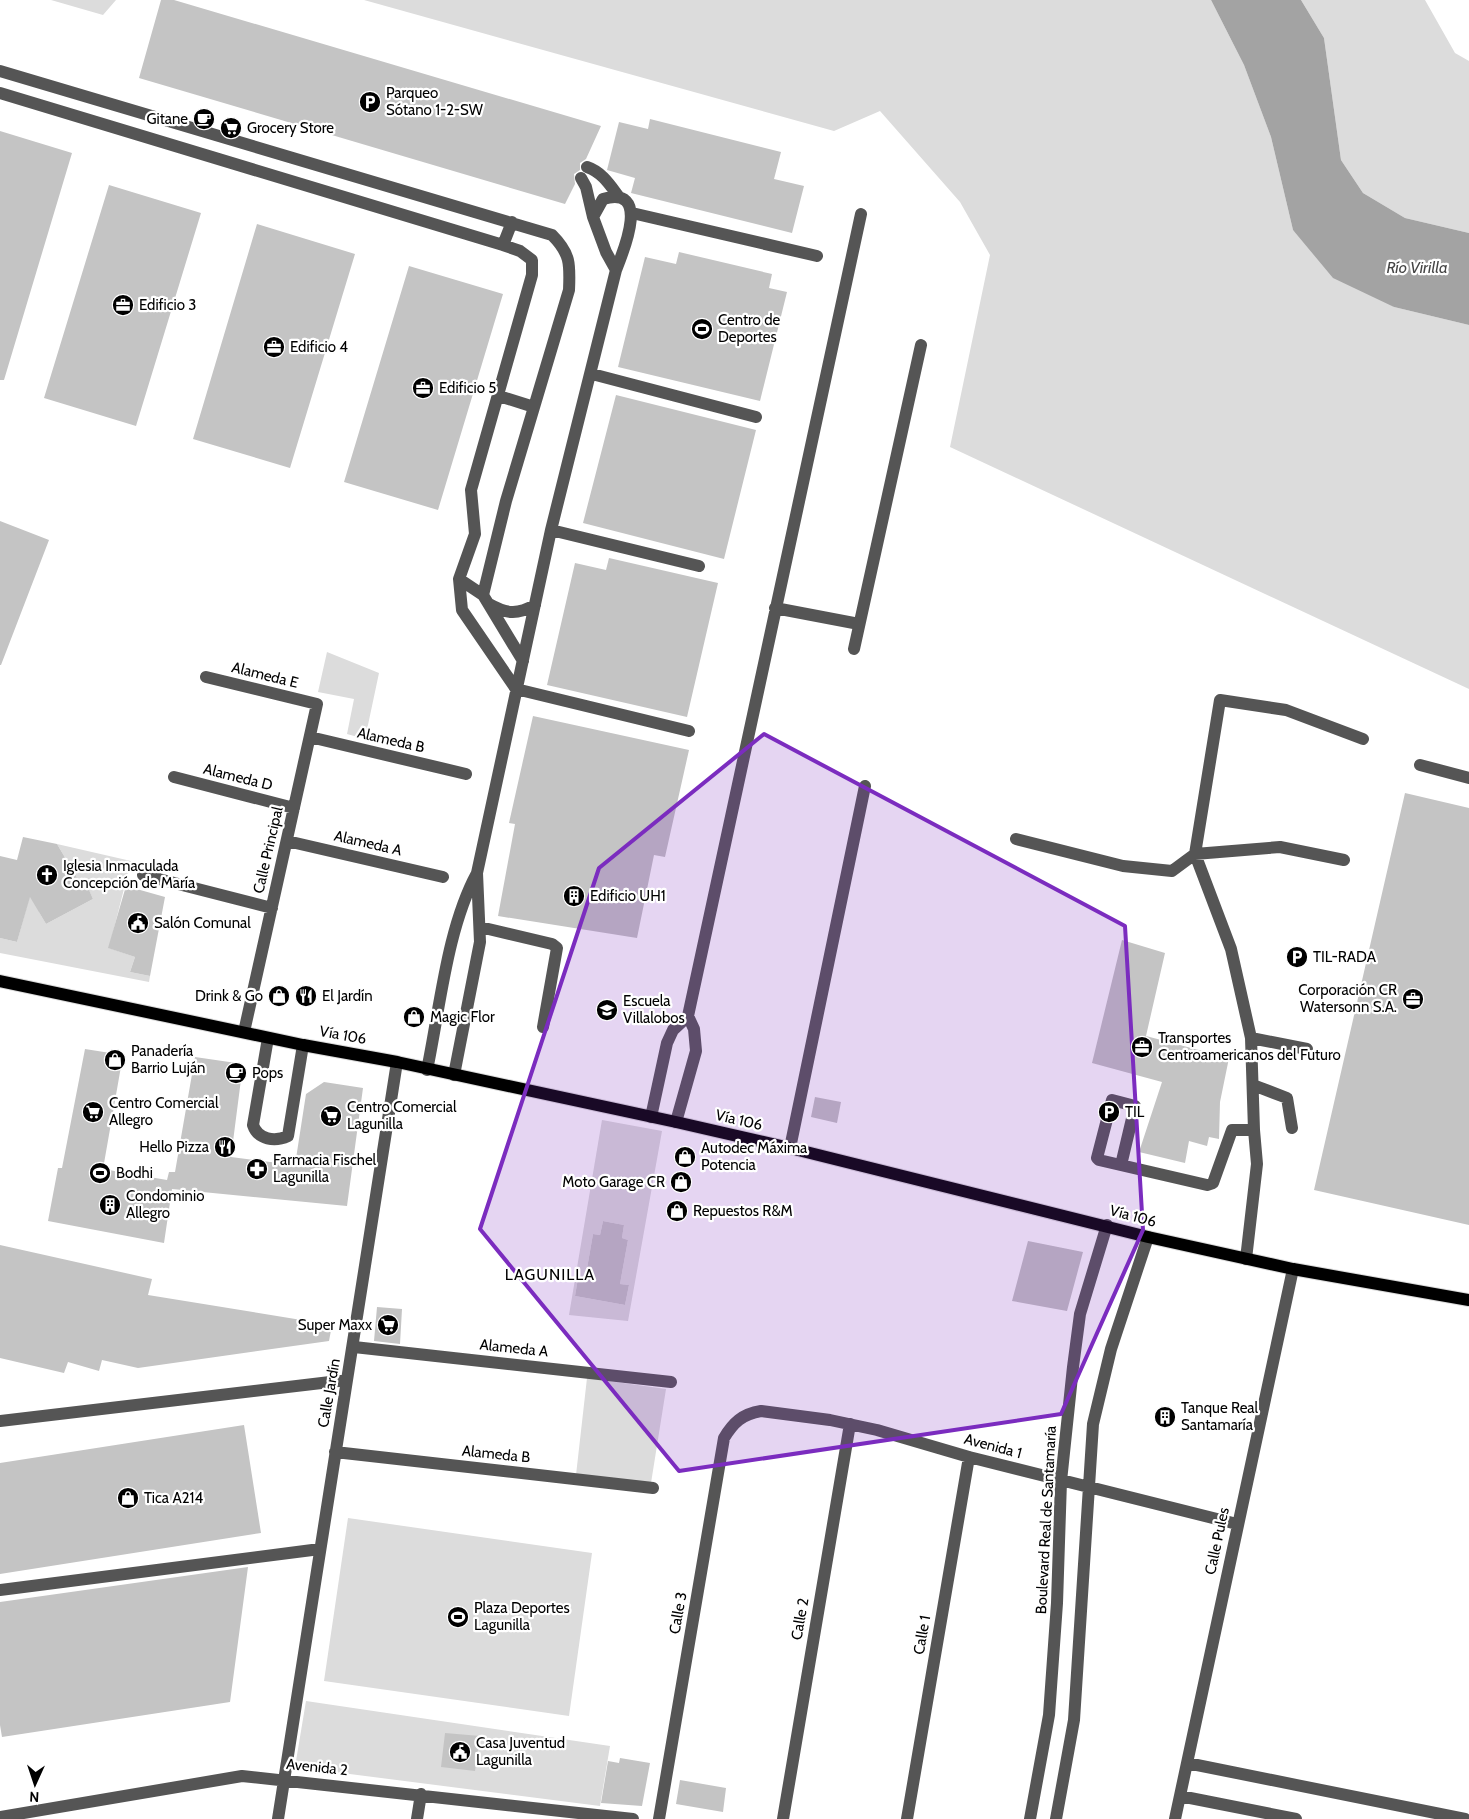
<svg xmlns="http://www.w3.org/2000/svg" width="1469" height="1819" font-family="Cabin,sans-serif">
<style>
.green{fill:#dcdcdc;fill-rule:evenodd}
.water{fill:#a3a3a3}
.building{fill:#c4c4c4}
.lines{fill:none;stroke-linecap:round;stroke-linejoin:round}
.major-casing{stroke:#dbdbdb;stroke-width:14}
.minor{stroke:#555;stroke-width:12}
.major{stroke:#000;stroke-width:12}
.marked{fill:#7b2cbf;fill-opacity:0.2;stroke:#7b2cbf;stroke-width:4;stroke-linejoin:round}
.labels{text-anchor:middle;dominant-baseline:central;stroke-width:4.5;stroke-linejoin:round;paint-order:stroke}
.poi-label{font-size:15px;fill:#000;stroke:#fff;text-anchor:start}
.street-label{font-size:15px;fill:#000;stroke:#fff}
.water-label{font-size:16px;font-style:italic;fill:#444;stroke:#fff}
.neighbourhood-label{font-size:16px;letter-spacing:1px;fill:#000;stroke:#fff}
</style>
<rect width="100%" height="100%" fill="#fff"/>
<path class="green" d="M51 0H116L103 15Z
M364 0H1211L1244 65 1271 137 1293 230 1394 307 1469 325V689L950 447 990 255 960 202 880 111 834 131Z
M1301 0H1425L1455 53 1469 61V233L1405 218 1363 193 1341 160 1324 38Z
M327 652 379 673 365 739 347 734 354 699 318 692Z
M57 844 131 861 109 948 135 957 130 972 150 976 149 982 0 953V938L17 942 30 895 15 867 43 909 39 912 46 924 93 899 86 884 82 886Z
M602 1120 662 1131 628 1321 569 1315ZM603 1221 624 1225 622 1238 628 1240 620 1284 629 1285 625 1305 575 1296 578 1278 585 1280 593 1234 600 1235Z
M587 1378 666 1389 651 1483 576 1475Z
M348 1518 592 1553 569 1716 324 1681Z
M306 1701 610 1746 600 1806 295 1767Z"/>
<path class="water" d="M1211 0H1301L1324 38 1341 160 1363 193 1405 218 1469 233V325L1394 307 1333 278 1293 230 1271 137 1244 65Z"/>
<path class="building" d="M161 0H174L601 126 586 159 580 163V170L574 174 575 184 565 204 139 78Z
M650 119 781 152 774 179 804 186 792 233 631 193 635 178 607 170 619 122 648 129Z
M0 131 72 153 4 380H0Z
M109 185 201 213 136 426 44 398Z
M257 224 355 254 290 468 193 439Z
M679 252 772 274 769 288 787 292 760 401 618 367 645 257 676 264Z
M409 266 503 294 438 510 344 482Z
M616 395 756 430 724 559 583 523Z
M0 521 49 540 1 665H0Z
M609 558 718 583 687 717 547 685 575 563 606 570Z
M533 716 689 750 665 857 654 855 637 938 498 916 515 824 509 823Z
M1405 793 1469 808V1225L1314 1190Z
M23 837 57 844 82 886 86 883 93 899 46 924 30 897 17 942 0 938V856L17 860Z
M126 886 165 897 150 976 130 972 135 957 108 948Z
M1122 940 1165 953 1146 1036 1229 1058 1220 1102 1219 1139 1209 1137 1207 1146 1189 1141 1185 1163 1139 1152 1162 1082 1092 1063Z
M85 1049 123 1055 103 1169 167 1180 169 1172H175L195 1057 243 1064 231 1157 295 1165 306 1094 324 1082 363 1088 347 1206 172 1189 164 1243 48 1221 58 1168H62Z
M815 1097 841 1102 837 1123 811 1117Z
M603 1221 624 1225 622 1238 628 1240 620 1284 629 1285 625 1305 575 1296 578 1278 585 1280 593 1234 600 1235Z
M1028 1241 1083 1252 1067 1311 1012 1301Z
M0 1245 152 1279 148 1295 332 1325 329 1341 138 1368 102 1360 99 1371 68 1362 64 1373 0 1358Z
M377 1307 402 1309 400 1344 374 1341Z
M244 1425 261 1533 0 1574V1463Z
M248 1567 230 1702 2 1737 0 1725V1602Z
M445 1733 480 1736 475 1771 441 1767Z
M620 1758 650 1763 642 1806 601 1803 608 1761 619 1763Z
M680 1780 726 1788 723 1812 676 1804Z"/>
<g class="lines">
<g class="major-casing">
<path id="major" d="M0 981 303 1045 397 1062 676 1122 790 1148 1148 1237 1293 1269 1469 1300"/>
</g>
<path class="minor" d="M0 71 552 235C571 254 570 265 569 290L506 501 483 595 523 661
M0 93 503 245 520 251 532 260V275L471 490 475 534 459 579 462 610 516 689 689 731
M587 167C602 172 610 185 619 197
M581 178 586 187 593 217
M632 213 817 256
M503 245 512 222
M592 374 756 417
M499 396 534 407
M551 530 699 566
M459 579 483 595
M489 604C507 614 517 615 535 605
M775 608 859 624
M854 649 921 345
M206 677 317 704 244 1032
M310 737 466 774
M1420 765 1469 778
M174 777 294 808
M1016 839 1123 866 1172 871 1195 854 1280 847 1344 860
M287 841 443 877
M143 875 272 908
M480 927 552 944 557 948 543 1027
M268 1038 253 1125C258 1140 275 1142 288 1136L303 1045
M1251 1038 1307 1049
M427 1070C440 1008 447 928 477 873L551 530 616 270C624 250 651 185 603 199L593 217 606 252 616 270
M454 1075 480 942 477 873
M1253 1085 1287 1098 1292 1128
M651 1117 667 1043 673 1030 688 1016 861 214
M676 1122 696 1051 694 1029 688 1016
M790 1148 865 786
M1121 1165 1135 1106 1112 1100 1097 1158 1099 1160 1207 1185 1213 1183 1232 1130H1254
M1246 1259 1257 1164 1254 1130 1251 1038 1231 949 1195 854 1220 700 1286 710 1363 739
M354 1347 671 1382
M0 1421 347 1380
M335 1452 653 1488
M0 1590 320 1549
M1187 1763 1465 1819
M1180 1796 1296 1819
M0 1817 242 1776 633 1819
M278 1819 397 1062
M417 1819 421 1794
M659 1819 724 1438C733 1423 742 1414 761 1411L830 1420 877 1430 969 1457 1237 1524
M783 1819 850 1424
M907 1819 969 1457
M1030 1819 1049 1715 1057 1603 1061 1481 1073 1367 1080 1314 1107 1225
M1056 1819 1074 1720 1093 1424 1111 1349 1148 1237
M1175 1819 1293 1269"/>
<use href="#major" class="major"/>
</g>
<path class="marked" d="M764 734 1125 926 1143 1230 1061 1414 679 1471 480 1229 599 868Z"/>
<defs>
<g id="parking-disc" transform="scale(1.125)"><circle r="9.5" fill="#000" stroke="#fff"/><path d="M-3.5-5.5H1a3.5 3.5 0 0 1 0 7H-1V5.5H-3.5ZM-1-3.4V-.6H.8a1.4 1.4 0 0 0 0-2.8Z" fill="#fff"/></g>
<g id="cafe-disc" transform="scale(1.125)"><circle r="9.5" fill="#000" stroke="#fff"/><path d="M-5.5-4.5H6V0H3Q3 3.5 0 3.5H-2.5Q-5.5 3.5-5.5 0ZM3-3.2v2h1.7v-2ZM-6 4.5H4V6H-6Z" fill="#fff"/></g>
<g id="supermarket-disc" transform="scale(1.125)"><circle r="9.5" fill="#000" stroke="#fff"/><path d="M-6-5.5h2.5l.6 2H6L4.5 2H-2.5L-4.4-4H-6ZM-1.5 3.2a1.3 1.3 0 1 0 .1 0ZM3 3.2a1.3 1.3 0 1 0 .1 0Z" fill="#fff"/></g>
<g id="office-disc" transform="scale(1.125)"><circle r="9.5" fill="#000" stroke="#fff"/><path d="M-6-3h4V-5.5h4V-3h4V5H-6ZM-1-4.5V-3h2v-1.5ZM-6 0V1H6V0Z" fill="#fff"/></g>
<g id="stadium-disc" transform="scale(1.125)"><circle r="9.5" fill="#000" stroke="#fff"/><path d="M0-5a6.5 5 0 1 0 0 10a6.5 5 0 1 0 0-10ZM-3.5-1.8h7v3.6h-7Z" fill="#fff"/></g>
<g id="church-disc" transform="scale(1.125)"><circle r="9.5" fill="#000" stroke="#fff"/><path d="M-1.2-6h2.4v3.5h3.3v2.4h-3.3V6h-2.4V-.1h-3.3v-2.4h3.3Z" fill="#fff"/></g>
<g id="building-disc" transform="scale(1.125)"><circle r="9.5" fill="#000" stroke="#fff"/><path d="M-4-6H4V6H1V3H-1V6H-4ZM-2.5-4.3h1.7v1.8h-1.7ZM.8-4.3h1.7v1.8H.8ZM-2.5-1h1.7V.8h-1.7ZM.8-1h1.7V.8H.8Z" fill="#fff"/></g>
<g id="civic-disc" transform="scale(1.125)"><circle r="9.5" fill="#000" stroke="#fff"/><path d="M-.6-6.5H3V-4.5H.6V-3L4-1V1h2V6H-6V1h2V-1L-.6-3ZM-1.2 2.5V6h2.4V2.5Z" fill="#fff"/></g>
<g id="shop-disc" transform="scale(1.125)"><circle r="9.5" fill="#000" stroke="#fff"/><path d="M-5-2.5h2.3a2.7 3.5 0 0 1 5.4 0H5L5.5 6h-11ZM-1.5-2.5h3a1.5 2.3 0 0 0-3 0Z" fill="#fff"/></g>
<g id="restaurant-disc" transform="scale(1.125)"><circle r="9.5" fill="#000" stroke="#fff"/><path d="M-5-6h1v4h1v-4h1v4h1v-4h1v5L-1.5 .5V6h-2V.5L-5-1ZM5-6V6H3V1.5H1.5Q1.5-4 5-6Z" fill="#fff"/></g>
<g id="school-disc" transform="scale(1.125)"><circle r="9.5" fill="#000" stroke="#fff"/><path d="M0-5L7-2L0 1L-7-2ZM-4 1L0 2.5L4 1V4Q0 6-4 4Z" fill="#fff"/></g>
<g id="pharmacy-disc" transform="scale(1.125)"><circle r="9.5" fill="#000" stroke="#fff"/><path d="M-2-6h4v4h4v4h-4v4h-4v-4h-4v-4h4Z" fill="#fff"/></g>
</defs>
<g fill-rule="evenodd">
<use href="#parking-disc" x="370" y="102"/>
<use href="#cafe-disc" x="204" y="119"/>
<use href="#supermarket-disc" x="231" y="128"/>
<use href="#office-disc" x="123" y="305"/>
<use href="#stadium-disc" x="702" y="329"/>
<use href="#office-disc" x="274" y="347"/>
<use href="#office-disc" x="423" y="388"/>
<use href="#church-disc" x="47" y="875"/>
<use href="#building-disc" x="574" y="896"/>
<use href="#civic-disc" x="138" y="923"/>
<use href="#parking-disc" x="1297" y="957"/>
<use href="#shop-disc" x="279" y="996"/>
<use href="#restaurant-disc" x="306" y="996"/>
<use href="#office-disc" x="1413" y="999"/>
<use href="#school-disc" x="607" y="1010"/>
<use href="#shop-disc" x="414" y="1017"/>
<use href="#office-disc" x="1142" y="1047"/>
<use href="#shop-disc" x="115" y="1060"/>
<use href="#cafe-disc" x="236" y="1073"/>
<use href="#supermarket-disc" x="93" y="1112"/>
<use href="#parking-disc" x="1109" y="1112"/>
<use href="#supermarket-disc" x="331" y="1116"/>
<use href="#restaurant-disc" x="225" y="1147"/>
<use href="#shop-disc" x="685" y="1157"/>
<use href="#pharmacy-disc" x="257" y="1169"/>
<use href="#stadium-disc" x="100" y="1173"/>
<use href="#shop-disc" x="681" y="1182"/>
<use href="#building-disc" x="110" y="1205"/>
<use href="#shop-disc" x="677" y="1211"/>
<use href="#supermarket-disc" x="388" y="1325"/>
<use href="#building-disc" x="1165" y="1417"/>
<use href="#shop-disc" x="128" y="1498"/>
<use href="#stadium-disc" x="458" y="1617"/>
<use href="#civic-disc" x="460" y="1752"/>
</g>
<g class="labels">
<g class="poi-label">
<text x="386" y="93">Parqueo<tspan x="386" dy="17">Sótano 1-2-SW</tspan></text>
<text x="188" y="119" text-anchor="end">Gitane</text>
<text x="247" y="128">Grocery Store</text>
<text x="139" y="305">Edificio 3</text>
<text x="718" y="320">Centro de<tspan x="718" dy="17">Deportes</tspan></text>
<text x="290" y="347">Edificio 4</text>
<text x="439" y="388">Edificio 5</text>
<text x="63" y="866">Iglesia Inmaculada<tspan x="63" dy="17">Concepción de María</tspan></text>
<text x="590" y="896">Edificio UH1</text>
<text x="154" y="923">Salón Comunal</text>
<text x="1313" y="957">TIL-RADA</text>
<text x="1397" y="990" text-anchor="end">Corporación CR<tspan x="1397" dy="17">Watersonn S.A.</tspan></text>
<text x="263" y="996" text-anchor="end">Drink &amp; Go</text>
<text x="322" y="996">El Jardín</text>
<text x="623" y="1001">Escuela<tspan x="623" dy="17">Villalobos</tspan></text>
<text x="430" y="1017">Magic Flor</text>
<text x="1158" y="1038">Transportes<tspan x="1158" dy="17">Centroamericanos del Futuro</tspan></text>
<text x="131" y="1051">Panadería<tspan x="131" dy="17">Barrio Luján</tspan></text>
<text x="252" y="1073">Pops</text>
<text x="109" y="1103">Centro Comercial<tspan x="109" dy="17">Allegro</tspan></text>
<text x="347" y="1107">Centro Comercial<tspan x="347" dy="17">Lagunilla</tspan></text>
<text x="1125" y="1112">TIL</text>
<text x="209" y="1147" text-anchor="end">Hello Pizza</text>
<text x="701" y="1148">Autodec Máxima<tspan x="701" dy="17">Potencia</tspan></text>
<text x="273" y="1160">Farmacia Fischel<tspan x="273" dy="17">Lagunilla</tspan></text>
<text x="116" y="1173">Bodhi</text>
<text x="665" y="1182" text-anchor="end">Moto Garage CR</text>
<text x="126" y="1196">Condominio<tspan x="126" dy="17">Allegro</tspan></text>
<text x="693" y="1211">Repuestos R&amp;M</text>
<text x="372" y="1325" text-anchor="end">Super Maxx</text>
<text x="1181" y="1408">Tanque Real<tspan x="1181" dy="17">Santamaría</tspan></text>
<text x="144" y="1498">Tica A214</text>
<text x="474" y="1608">Plaza Deportes<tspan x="474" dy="17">Lagunilla</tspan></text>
<text x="476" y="1743">Casa Juventud<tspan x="476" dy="17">Lagunilla</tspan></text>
</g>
<g class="street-label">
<text transform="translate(265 675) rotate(14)">Alameda E</text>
<text transform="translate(391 740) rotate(13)">Alameda B</text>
<text transform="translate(238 777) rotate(14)">Alameda D</text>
<text transform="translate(368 843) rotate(13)">Alameda A</text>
<text transform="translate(268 850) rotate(-77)">Calle Principal</text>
<text transform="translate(343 1035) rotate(10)">Vía 106</text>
<text transform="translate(739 1120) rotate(13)">Vía 106</text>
<text transform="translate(1133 1216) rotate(15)">Vía 106</text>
<text transform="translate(514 1348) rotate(6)">Alameda A</text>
<text transform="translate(329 1393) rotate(-80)">Calle Jardín</text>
<text transform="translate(993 1446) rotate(15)">Avenida 1</text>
<text transform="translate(496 1454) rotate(6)">Alameda B</text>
<text transform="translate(1046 1520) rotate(-87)">Boulevard Real de Santamaría</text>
<text transform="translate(1217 1541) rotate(-78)">Calle Pules</text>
<text transform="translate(678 1613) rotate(-80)">Calle 3</text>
<text transform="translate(800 1619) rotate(-80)">Calle 2</text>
<text transform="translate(922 1635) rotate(-80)">Calle 1</text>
<text transform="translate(317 1767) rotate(6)">Avenida 2</text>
</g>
<g class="water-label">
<text x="1417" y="267">Río Virilla</text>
</g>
<g class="neighbourhood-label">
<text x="550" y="1274">LAGUNILLA</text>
</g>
</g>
<g transform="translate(35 1784) rotate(183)" stroke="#ffffff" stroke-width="4" paint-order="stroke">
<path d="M0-4L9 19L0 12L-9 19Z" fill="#000000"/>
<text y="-8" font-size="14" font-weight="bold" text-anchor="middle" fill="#000000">N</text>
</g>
</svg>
